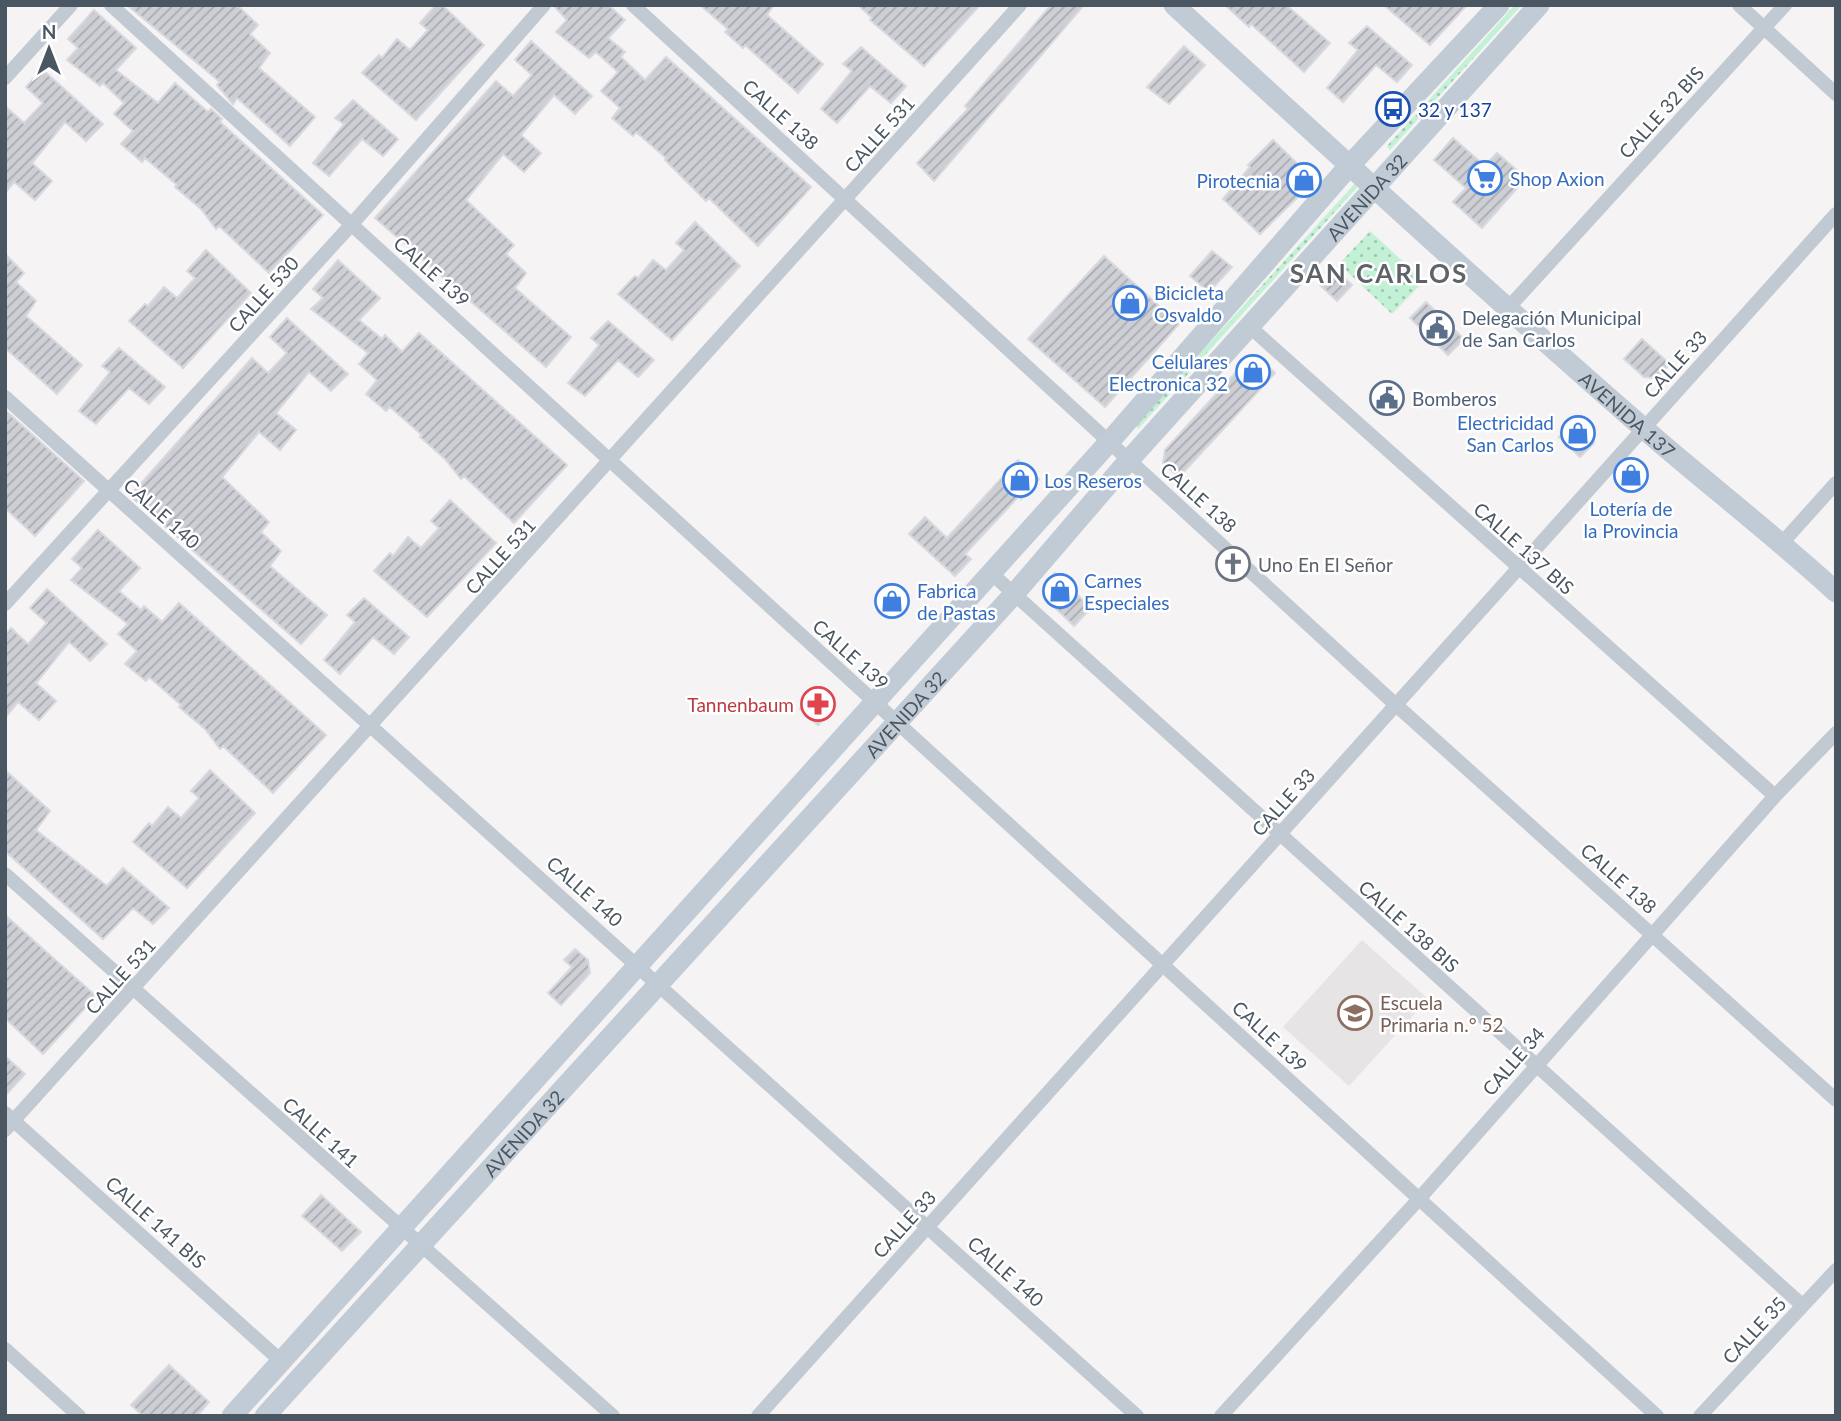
<svg xmlns="http://www.w3.org/2000/svg" width="1841" height="1421" font-family="Lato,sans-serif">
<style>
.education{fill:#e6e4e5}
.grass{fill:url(#grass-dots)}
.building{fill:url(#building-hatch);stroke:#d7d9de;stroke-width:2}
.lines{fill:none;stroke-linecap:round;stroke-linejoin:round}
.street{stroke:#c1cad2;stroke-width:14}
.secondary{stroke:#c1cbd6;stroke-width:21}
.labels{text-anchor:middle;dominant-baseline:central;stroke-width:5;stroke-linejoin:round;paint-order:stroke}
.transit-label{font-size:19px;fill:#164399;stroke:#fff;text-anchor:start}
.street-label{font-size:19px;fill:#4a5661;stroke:#fff}
.shop-label{font-size:19px;fill:#366cbe;stroke:#fff;text-anchor:start}
.service-label{font-size:19px;fill:#4e5e75;stroke:#fff;text-anchor:start}
.worship-label{font-size:19px;fill:#5b616d;stroke:#fff;text-anchor:start}
.health-label{font-size:19px;fill:#be3a42;stroke:#fff;text-anchor:end}
.education-label{font-size:19px;fill:#785e54;stroke:#fff;text-anchor:start}
.district-label{font-size:26px;font-weight:bold;letter-spacing:2px;fill:#5f6368;stroke:#fff}
</style>
<defs>
<pattern id="grass-dots" width="8" height="8" patternUnits="userSpaceOnUse" patternTransform="scale(1.75)"><rect width="8" height="8" fill="#c3f1d5"/><path d="M2 2h.1M6 6h.1" fill="none" stroke="#a0c6b0" stroke-width="1.8" stroke-linecap="round"/></pattern>
<pattern id="building-hatch" width="6" height="6" patternUnits="userSpaceOnUse" patternTransform="scale(1.75)"><rect width="6" height="6" fill="#cdcfd5"/><path d="M-1 1l2-2M0 6l6-6M5 7l2-2" fill="none" stroke="#a8abb0"/></pattern>
</defs>
<rect width="100%" height="100%" fill="#f5f3f3"/>
<path class="education" d="M1362 940 1428 999 1349 1086 1283 1027Z"/>
<path class="grass" d="M1515 5H1522L1390 150 1387 146Z
M1359 179 1362 182 1138 429 1135 425Z
M1370 231 1424 281 1392 314 1339 264Z"/>
<path class="building" d="M127 5H237L258 25 250 34 270 53 259 68 315 117 290 146 237 98 233 104 217 85 220 82Z
M436 5H442L484 45 416 120 362 73 379 55 382 58 397 39 410 50 428 30 420 23Z
M553 5H608L625 20 608 38 625 52 621 57 645 80 666 57 811 187 758 246 709 198 706 201 665 160 666 158 636 132 633 136 612 118 620 108 601 91 618 72 596 52 589 58 556 32 567 20Z
M700 5H774L767 15 823 64 798 93 745 45 743 48 725 32 728 29Z
M858 5H980L924 66 870 20 872 18Z
M1051 5H1084L934 181 917 163 968 109 965 106Z
M1225 5H1286L1330 43 1304 72 1251 24 1249 27Z
M1384 5H1467L1430 45Z
M94 10 136 48 116 70 158 103 175 83 208 112 211 109 222 119 220 122 323 215 269 273 219 226 216 229 201 209 175 187 177 185 145 158 142 162 121 144 133 131 114 114 124 103 103 83 100 86 67 60 78 48 68 39Z
M1367 26 1412 65 1397 82 1376 65 1343 102 1327 88 1358 50 1349 43Z
M531 41 592 96 575 114 554 95 521 135 541 153 524 172 503 154 466 200 514 245 506 254 526 273 515 288 571 337 546 367 375 218 496 81 513 96 532 75 515 60Z
M1184 46 1205 65 1169 104 1147 87Z
M861 47 906 86 891 103 870 86 837 123 821 109 852 71 843 64Z
M42 69 103 124 86 141 65 122 32 163 52 181 35 200 14 182 5 193V106L24 123 43 103 26 87Z
M353 100 398 139 383 156 362 139 329 176 313 163 344 124 335 118Z
M1453 138 1485 166 1497 153 1526 178 1482 228 1453 202 1466 188 1434 160Z
M1273 140 1308 174 1309 186 1260 234 1223 199 1250 167 1248 165Z
M695 222 740 266 672 340 618 294 635 276 638 278 653 260 666 270 684 250 676 243Z
M206 250 251 293 183 368 129 321 145 304 148 306 164 287 177 298 195 278 187 271Z
M1212 251 1232 267 1209 292 1190 276Z
M5 254 24 273 16 282 36 301 26 316 82 365 57 394 5 348Z
M1104 256 1179 324 1105 407 1028 339Z
M338 260 380 298 359 320 382 339 385 335 402 352 419 333 567 465 514 523 464 476 461 479 445 459 420 437 422 435 390 407 386 411 366 394 377 380 359 364 368 353 311 309 323 298 313 289Z
M1335 269 1352 285 1337 301 1320 285Z
M1426 302 1464 339 1448 355 1410 318Z
M287 318 348 374 331 391 309 372 276 413 296 430 280 450 259 432 222 477 269 522 261 532 281 551 270 566 327 615 301 644 130 496 252 358 268 373 287 353 270 337Z
M608 321 654 360 638 377 618 360 585 396 568 383 599 345 591 338Z
M1642 339 1670 364 1657 378 1644 377 1624 359Z
M119 348 165 387 149 404 129 388 96 424 79 411 110 372 102 366Z
M1248 359 1260 360 1275 373 1179 477 1163 463 1165 450Z
M5 410 84 481 35 536 5 508Z
M1579 417 1591 429 1594 443 1580 457 1559 437Z
M1018 460 1039 479 1021 499 1019 496 965 554 971 559 955 576 909 534 925 517 947 538Z
M450 500 496 543 427 617 374 571 390 553 393 556 408 537 421 548 439 528 431 521Z
M98 530 140 568 119 591 141 610 144 606 162 622 179 603 326 735 273 793 223 746 220 749 205 729 179 707 181 705 149 677 146 681 125 664 137 651 118 634 128 624 71 580 82 568 72 559Z
M1055 573 1091 608 1074 626 1047 600V581Z
M47 589 107 644 90 661 69 642 36 683 56 701 39 720 18 702 5 718V635L11 628 28 644 47 623 30 608Z
M364 598 409 637 394 654 373 637 340 674 324 660 355 622 347 615Z
M819 688 832 699 831 710 818 725 800 709Z
M5 770 50 811 36 830 107 886 123 868 169 908 153 924 133 908 103 939 5 851Z
M210 770 255 813 187 888 133 842 149 823 152 826 168 807 181 818 199 798 191 791Z
M5 915 96 996 43 1054 5 1018Z
M575 949 588 960 590 973 561 1005 548 993 572 967 564 960Z
M5 1056 25 1074 5 1096Z
M321 1195 361 1232 342 1251 302 1216Z
M169 1365 209 1402 197 1416H143L131 1405Z"/>
<g class="lines">
<path class="street" d="M111 5 1657 1416
M633 5 1396 705 1836 1100
M1739 5 1836 94
M5 78 71 5
M1509 307 1785 5
M1249 326 1775 796
M5 397 1137 1416
M1782 543 1836 483
M991 573 1802 1305
M5 604 352 224 544 5
M5 874 613 1416
M5 1113 281 1361
M5 1130 1020 5
M5 1349 79 1416
M758 1416 1836 214
M1221 1416 1418 1200 1775 796 1836 733
M1700 1416 1836 1270"/>
<g class="secondary">
<path id="s1" d="M1174 5C1329 147 1484 289 1642 427 1706 483 1773 534 1836 592"/>
<path d="M232 1416 1110 441 1349 166 1499 5"/>
<path id="s2" d="M265 1416 1015 593 1129 460 1539 5"/>
</g>
</g>
<defs>
<g id="bus-ring" transform="scale(1.75)"><circle r="9.5" fill="#fff" stroke="#1a4fb4" stroke-width="1.5"/><path d="M-5-6H5V4H4V6H2V4H-2V6H-4V4H-5ZM-3.5-4V0h7V-4ZM-3.5 1.2v1.5H-2V1.2ZM2 1.2v1.5H3.5V1.2Z" fill="#1a4fb4"/></g>
<g id="supermarket-ring" transform="scale(1.75)"><circle r="9.5" fill="#fff" stroke="#3f7fe0" stroke-width="1.5"/><path d="M-6-5.5h2.5l.6 2H6L4.5 2H-2.5L-4.4-4H-6ZM-1.5 3.2a1.3 1.3 0 1 0 .1 0ZM3 3.2a1.3 1.3 0 1 0 .1 0Z" fill="#3f7fe0"/></g>
<g id="shop-ring" transform="scale(1.75)"><circle r="9.5" fill="#fff" stroke="#3f7fe0" stroke-width="1.5"/><path d="M-5-2.5h2.3a2.7 3.5 0 0 1 5.4 0H5L5.5 6h-11ZM-1.5-2.5h3a1.5 2.3 0 0 0-3 0Z" fill="#3f7fe0"/></g>
<g id="civic-ring" transform="scale(1.75)"><circle r="9.5" fill="#fff" stroke="#5c6f8a" stroke-width="1.5"/><path d="M-.6-6.5H3V-4.5H.6V-3L4-1V1h2V6H-6V1h2V-1L-.6-3ZM-1.2 2.5V6h2.4V2.5Z" fill="#5c6f8a"/></g>
<g id="church-ring" transform="scale(1.75)"><circle r="9.5" fill="#fff" stroke="#6b7280" stroke-width="1.5"/><path d="M-1.2-6h2.4v3.5h3.3v2.4h-3.3V6h-2.4V-.1h-3.3v-2.4h3.3Z" fill="#6b7280"/></g>
<g id="pharmacy-ring" transform="scale(1.75)"><circle r="9.5" fill="#fff" stroke="#e0444e" stroke-width="1.5"/><path d="M-2-6h4v4h4v4h-4v4h-4v-4h-4v-4h4Z" fill="#e0444e"/></g>
<g id="school-ring" transform="scale(1.75)"><circle r="9.5" fill="#fff" stroke="#8d6e63" stroke-width="1.5"/><path d="M0-5L7-2L0 1L-7-2ZM-4 1L0 2.5L4 1V4Q0 6-4 4Z" fill="#8d6e63"/></g>
</defs>
<g fill-rule="evenodd">
<use href="#bus-ring" x="1393" y="109"/>
<use href="#supermarket-ring" x="1485" y="178"/>
<use href="#shop-ring" x="1304" y="180"/>
<use href="#shop-ring" x="1130" y="303"/>
<use href="#civic-ring" x="1437" y="328"/>
<use href="#shop-ring" x="1253" y="372"/>
<use href="#civic-ring" x="1387" y="398"/>
<use href="#shop-ring" x="1578" y="433"/>
<use href="#shop-ring" x="1631" y="475"/>
<use href="#shop-ring" x="1020" y="480"/>
<use href="#church-ring" x="1233" y="564"/>
<use href="#shop-ring" x="1060" y="591"/>
<use href="#shop-ring" x="892" y="601"/>
<use href="#pharmacy-ring" x="818" y="704"/>
<use href="#school-ring" x="1355" y="1013"/>
</g>
<g class="labels">
<g class="transit-label">
<text x="1418" y="109">32 y 137</text>
</g>
<g class="street-label">
<text transform="translate(1661 112) rotate(-48)">CALLE 32 BIS</text>
<text transform="translate(781 114) rotate(42)">CALLE 138</text>
<text transform="translate(879 134) rotate(-48)">CALLE 531</text>
<text stroke="none"><textPath href="#s2" startOffset="1643">AVENIDA 32</textPath></text>
<text transform="translate(432 271) rotate(42)">CALLE 139</text>
<text transform="translate(263 294) rotate(-48)">CALLE 530</text>
<text transform="translate(1675 364) rotate(-48)">CALLE 33</text>
<text stroke="none"><textPath href="#s1" startOffset="611">AVENIDA 137</textPath></text>
<text transform="translate(1199 497) rotate(42)">CALLE 138</text>
<text transform="translate(162 513) rotate(42)">CALLE 140</text>
<text transform="translate(1524 548) rotate(42)">CALLE 137 BIS</text>
<text transform="translate(500 556) rotate(-48)">CALLE 531</text>
<text transform="translate(851 654) rotate(42)">CALLE 139</text>
<text stroke="none"><textPath href="#s2" startOffset="950">AVENIDA 32</textPath></text>
<text transform="translate(1283 802) rotate(-48)">CALLE 33</text>
<text transform="translate(1619 878) rotate(42)">CALLE 138</text>
<text transform="translate(585 891) rotate(42)">CALLE 140</text>
<text transform="translate(1409 926) rotate(42)">CALLE 138 BIS</text>
<text transform="translate(120 976) rotate(-48)">CALLE 531</text>
<text transform="translate(1270 1036) rotate(43)">CALLE 139</text>
<text transform="translate(1513 1061) rotate(-49)">CALLE 34</text>
<text transform="translate(321 1132) rotate(42)">CALLE 141</text>
<text stroke="none"><textPath href="#s2" startOffset="383">AVENIDA 32</textPath></text>
<text transform="translate(156 1222) rotate(42)">CALLE 141 BIS</text>
<text transform="translate(904 1224) rotate(-48)">CALLE 33</text>
<text transform="translate(1006 1271) rotate(42)">CALLE 140</text>
<text transform="translate(1754 1330) rotate(-47)">CALLE 35</text>
</g>
<g class="shop-label">
<text x="1510" y="178">Shop Axion</text>
<text x="1280" y="180" text-anchor="end">Pirotecnia</text>
<text x="1154" y="292">Bicicleta<tspan x="1154" dy="22">Osvaldo</tspan></text>
<text x="1228" y="361" text-anchor="end">Celulares<tspan x="1228" dy="22">Electronica 32</tspan></text>
<text x="1554" y="422" text-anchor="end">Electricidad<tspan x="1554" dy="22">San Carlos</tspan></text>
<text x="1044" y="480">Los Reseros</text>
<text x="1631" y="508" text-anchor="middle">Lotería de<tspan x="1631" dy="22">la Provincia</tspan></text>
<text x="1084" y="580">Carnes<tspan x="1084" dy="22">Especiales</tspan></text>
<text x="917" y="590">Fabrica<tspan x="917" dy="22">de Pastas</tspan></text>
</g>
<g class="service-label">
<text x="1462" y="317">Delegación Municipal<tspan x="1462" dy="22">de San Carlos</tspan></text>
<text x="1412" y="398">Bomberos</text>
</g>
<g class="worship-label">
<text x="1258" y="564">Uno En El Señor</text>
</g>
<g class="health-label">
<text x="794" y="704">Tannenbaum</text>
</g>
<g class="education-label">
<text x="1380" y="1002">Escuela<tspan x="1380" dy="22">Primaria n.° 52</tspan></text>
</g>
<g class="district-label">
<text x="1379" y="273">SAN CARLOS</text>
</g>
</g>
<rect width="1841" height="1421" fill="none" stroke="#4a5661" stroke-width="14"/>
<g transform="translate(49 49)" stroke="#ffffff" stroke-width="5" paint-order="stroke">
<path d="M0-5L12 26L0 18L-12 26Z" fill="#4a5661"/>
<text y="-10" font-size="19" font-weight="bold" text-anchor="middle" fill="#4a5661">N</text>
</g>
</svg>
